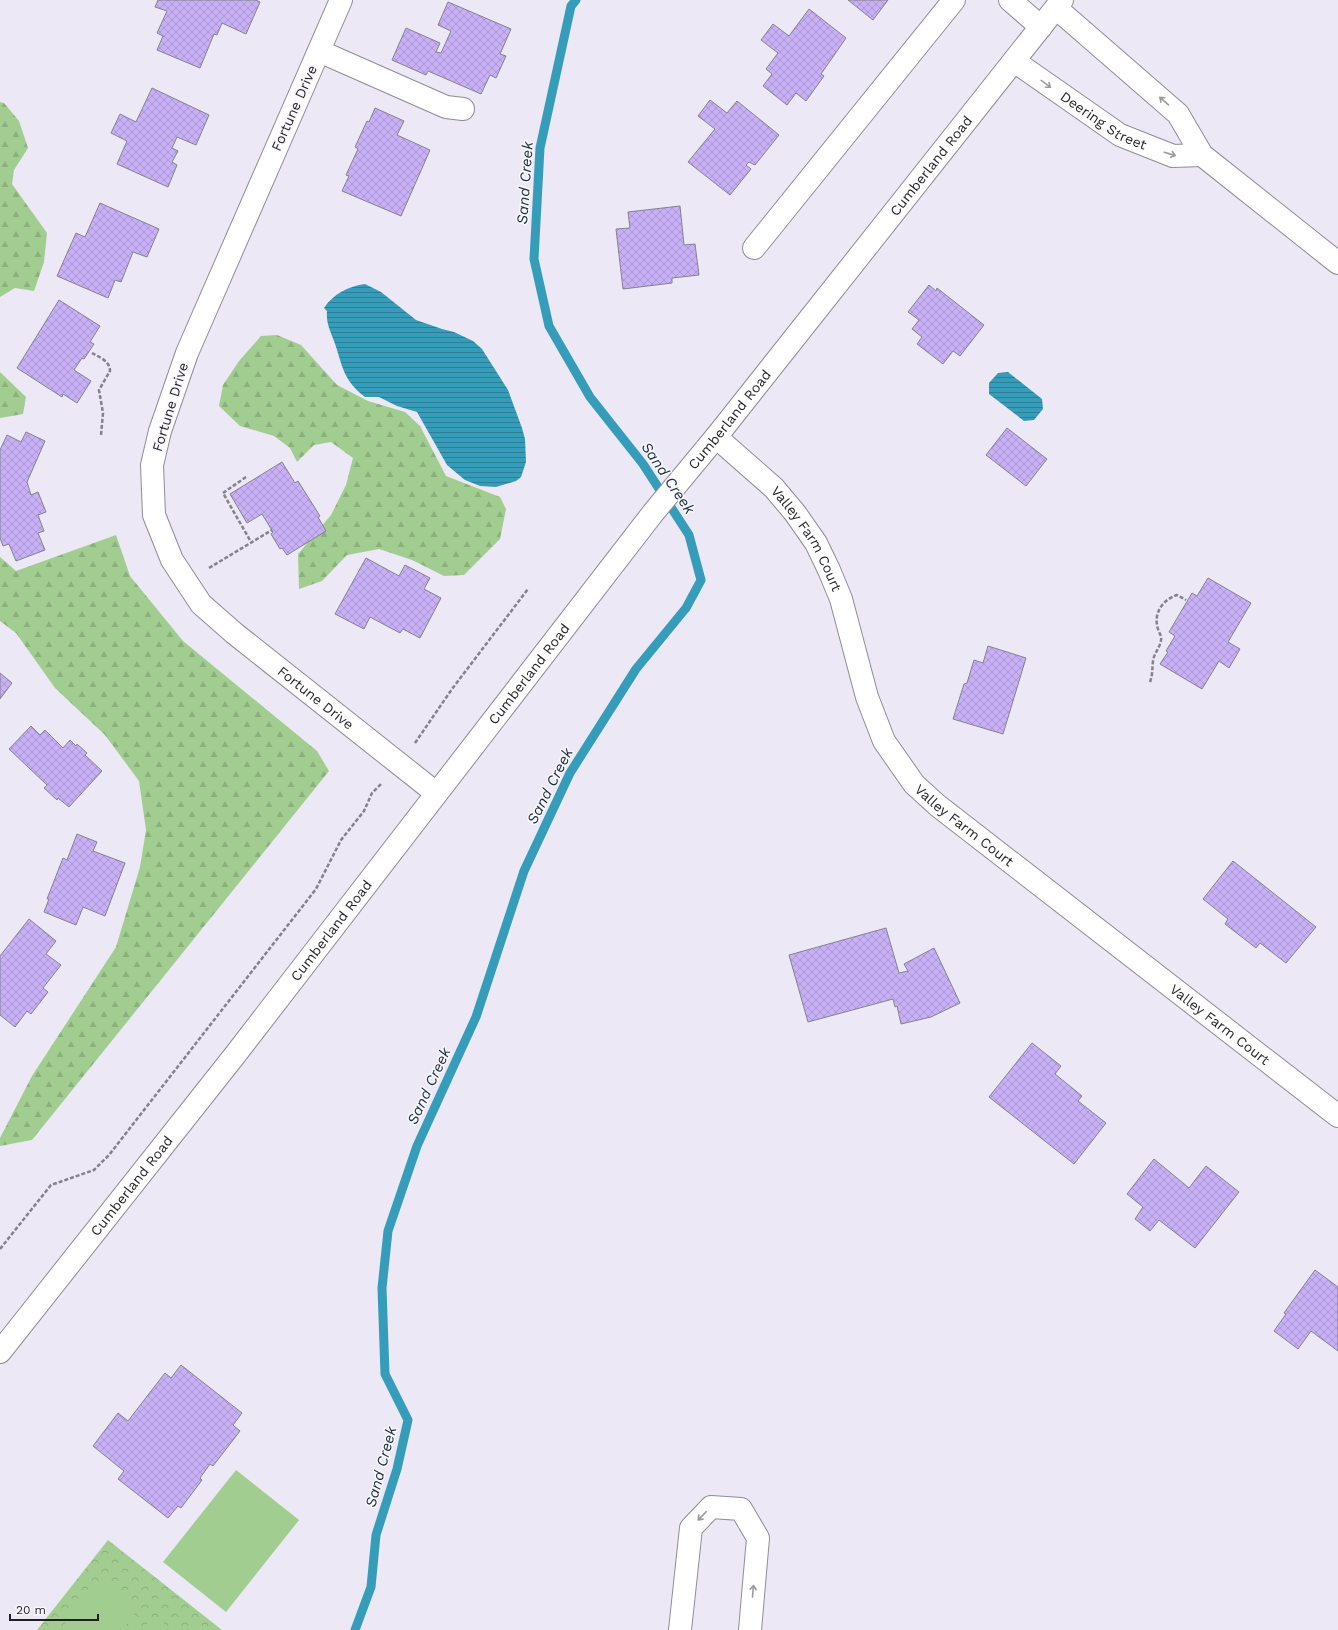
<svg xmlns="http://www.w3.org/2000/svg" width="1338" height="1630" font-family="'Work Sans',sans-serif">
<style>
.forest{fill:url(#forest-firs)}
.park{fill:url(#park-crowns)}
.garden{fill:#a2cd90}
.water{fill:url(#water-rules)}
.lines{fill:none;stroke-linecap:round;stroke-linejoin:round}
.stream{stroke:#359db9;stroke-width:9}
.building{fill:url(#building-cross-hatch);stroke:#84818c}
.minor-casing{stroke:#8f8c97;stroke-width:24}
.major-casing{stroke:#8f8c97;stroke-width:24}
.path{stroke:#838189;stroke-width:2.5;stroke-dasharray:4 2;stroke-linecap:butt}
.minor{stroke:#fff;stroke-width:22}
.major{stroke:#fff;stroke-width:22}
.oneway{stroke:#9b9a9c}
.labels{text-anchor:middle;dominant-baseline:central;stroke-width:3;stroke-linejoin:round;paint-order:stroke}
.street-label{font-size:14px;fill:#201f23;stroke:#f9f6fe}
.water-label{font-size:15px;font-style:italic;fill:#172e35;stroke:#f9f6fe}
</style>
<defs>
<pattern id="forest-firs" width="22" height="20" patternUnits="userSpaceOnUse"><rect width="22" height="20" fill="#a2cd90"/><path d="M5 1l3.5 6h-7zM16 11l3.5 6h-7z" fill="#8bb07c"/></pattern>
<pattern id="park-crowns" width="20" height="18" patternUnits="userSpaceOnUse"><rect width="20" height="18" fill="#a2cd90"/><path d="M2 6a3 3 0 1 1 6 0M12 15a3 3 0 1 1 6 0" fill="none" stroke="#8bb07c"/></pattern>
<pattern id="water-rules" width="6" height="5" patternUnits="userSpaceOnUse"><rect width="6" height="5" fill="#359db9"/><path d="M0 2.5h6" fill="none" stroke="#2c7f96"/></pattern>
<pattern id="building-cross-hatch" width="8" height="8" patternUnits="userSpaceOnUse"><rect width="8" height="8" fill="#c8b0f6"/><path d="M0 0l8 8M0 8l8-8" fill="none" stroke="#ac97d3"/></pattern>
</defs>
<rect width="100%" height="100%" fill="#ece8f5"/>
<path class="forest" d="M0 102 4 103 19 121 28 148 14 170 12 184 47 233 44 262 34 291 15 288 0 297Z
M277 335 301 345 337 385 368 401 405 412 420 426 446 476 500 497 506 509 500 539 464 575 444 576 412 560 379 549 347 555 322 581 299 589 298 554 331 515 346 485 353 458 331 442 314 445 297 462 290 448 274 436 240 426 219 406 223 385 239 361 261 336Z
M0 372 26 397 23 414 0 418Z
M116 535 130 576 183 641 317 751 329 771 32 1140 0 1146V1138L32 1076 116 947 140 867 146 830 139 781 105 735 55 688 16 633 0 621V557L16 571Z"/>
<path class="park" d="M108 1540 222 1630H37Z"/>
<path class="garden" d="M236 1470 299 1520 226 1612 163 1562Z
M103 1576 141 1606 122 1630H60Z
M154 1615 172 1630H142Z"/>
<path class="water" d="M365 284 381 292 416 320 442 329 454 332 473 341 482 349 508 390 522 428 525 439 526 462 521 477 516 481 496 487 480 486 465 480 447 465 417 412 397 406 379 397H365C342 379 343 366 334 341 330 330 326 323 327 311L324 308C333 294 349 286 365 284Z
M1008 372 1042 399 1043 409 1034 420 1024 421 989 394V383L998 373Z"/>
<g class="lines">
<path class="stream" d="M355 1630 371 1587 376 1535 397 1469 408 1420 385 1374 382 1288 388 1231 417 1146 476 1017 524 871 570 773 636 669 686 608 701 580 689 535 643 464 590 397 549 326 534 259 540 148 571 6 576 0"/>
</g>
<path class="building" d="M158 0H256L260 2 246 34 222 23 217 35 214 34 200 68 157 50 163 36 157 33 167 11 155 7Z
M848 0H888L873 20Z
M448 2 511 29 500 54 506 56 496 78 490 75 481 94 428 71 426 75 392 60 406 28 440 43 436 52 441 53 451 31 438 25Z
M809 9 846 38 821 74 824 76 806 101 796 93 787 105 763 86 772 74 766 69 778 53 761 40 773 24 789 36Z
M152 88 209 115 196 145 177 137 172 148 178 151 172 162 177 165 168 187 117 164 127 141 111 133 120 114 136 122Z
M710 100 727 113 737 101 779 135 755 165 749 162 746 165 751 169 730 195 688 162 715 129 698 116Z
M375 108 404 121 397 135 430 150 401 216 342 191 349 176 346 175 358 149 355 147 367 121 369 122Z
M100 203 159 229 147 257 133 252 121 282 115 280 108 298 57 276 76 233 85 237Z
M680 206 684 245 695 244 699 275 672 278V283L623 289 616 229 630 228 628 212Z
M929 285 936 291 937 288 984 325 960 356 953 351 943 364 917 344 922 337 912 329 919 320 908 312Z
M59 300 100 326 90 342 94 344 84 359 82 358 74 370 91 381 77 403 63 394 62 397 17 368Z
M1007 428 1047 459 1026 486 986 455Z
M26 432 45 441 27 482 31 495 38 492 46 512 38 515 44 531 38 533 45 550 16 561 9 544 3 546 0 538V450L7 435 21 442Z
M282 462 295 483 298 481 320 516 318 517 326 531 287 555 282 548 280 549 271 534 273 532 262 514 247 523 230 494Z
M366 558 399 576 405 565 430 578 424 589 441 598 420 638 403 629 400 633 370 617 364 629 335 614Z
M1208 578 1251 603 1228 642 1240 649 1229 668 1219 661 1202 689 1160 664 1168 652 1166 651 1175 636 1169 632 1192 593 1197 596Z
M988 646 1026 658 1003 734 953 719 964 684 967 683 974 660 983 663Z
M0 673 12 683 0 699Z
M31 726 40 735 45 730 63 748 70 740 76 746 77 744 87 753 85 755 102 771 69 807 58 798 57 800 44 788 47 785 9 749Z
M77 834 97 842 93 851 125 863 105 916 83 907 76 925 44 912 49 899H47L63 858 67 860Z
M1233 861 1316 927 1286 963 1260 943 1256 948 1225 924 1228 919 1203 899Z
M29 919 56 941 46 954 61 965 43 988 48 992 31 1014 27 1011 15 1027 0 1015V956Z
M886 928 899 973 908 971 904 964 934 948 960 1003 931 1017 901 1024 897 1006 895 1007 893 999 808 1022 789 955Z
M1032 1043 1061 1066 1055 1074 1082 1096 1078 1101 1106 1123 1074 1164 989 1097Z
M1154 1159 1189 1188 1206 1166 1239 1192 1195 1248 1159 1220 1150 1231 1135 1219 1143 1207 1127 1194Z
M1315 1270 1338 1287V1351L1311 1331 1298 1349 1274 1331 1286 1314 1284 1313Z
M181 1365 242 1413 233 1425 240 1431 213 1466 210 1464 200 1478 202 1480 181 1508 178 1506 168 1518 118 1479 124 1471 93 1446 118 1413 128 1421 165 1373 171 1378Z"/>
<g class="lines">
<g class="minor-casing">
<g id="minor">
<path id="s1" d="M341 0 187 353 160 431 152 465 154 515 172 560 201 604 234 633 436 793"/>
<path d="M1010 0 1041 27"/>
<path d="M1056 8 1178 114 1202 155 1338 263"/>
<path d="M319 51 446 107 463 109"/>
<path id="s2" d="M1014 61 1120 135 1173 156 1202 155"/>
<path d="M754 248 954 0"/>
<path id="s3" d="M716 437 774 488 795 513 816 543 829 570 841 599 867 697 884 741 914 784 937 805 1338 1116"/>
<path d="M680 1630 691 1528 711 1507 741 1509 758 1538 750 1630"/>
</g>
</g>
<g class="major-casing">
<g id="major">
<path id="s4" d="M0 1352 235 1055 653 513 716 437 1062 0"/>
</g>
</g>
<path class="path" d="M92 353C99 357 110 361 110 371L99 390 103 413 101 435
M246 477 223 493 251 542
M209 568 272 530
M1150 682C1153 674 1152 668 1153 661 1154 653 1160 648 1161 640 1162 636 1159 633 1158 629 1153 614 1162 600 1177 595L1186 600
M415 743 452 689 528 589
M0 1249 51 1185 94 1170 109 1155 316 889 341 840 364 811 372 793 381 784"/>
<use href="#minor" class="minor"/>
<use href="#major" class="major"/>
</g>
<defs><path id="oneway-shaft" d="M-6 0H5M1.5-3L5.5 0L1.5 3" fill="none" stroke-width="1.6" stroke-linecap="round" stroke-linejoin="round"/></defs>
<g class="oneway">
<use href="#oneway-shaft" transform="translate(1046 84) rotate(36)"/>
<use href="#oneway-shaft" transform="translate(1164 101) rotate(-139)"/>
<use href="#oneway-shaft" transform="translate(1170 154) rotate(16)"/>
<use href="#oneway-shaft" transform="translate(702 1516) rotate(134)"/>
<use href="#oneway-shaft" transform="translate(753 1591) rotate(-85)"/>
</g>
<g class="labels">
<g class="street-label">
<text transform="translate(294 108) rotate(-66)">Fortune Drive</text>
<text stroke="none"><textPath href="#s2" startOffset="108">Deering Street</textPath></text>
<text stroke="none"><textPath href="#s4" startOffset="1508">Cumberland Road</textPath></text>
<text transform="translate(170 407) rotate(-73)">Fortune Drive</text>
<text stroke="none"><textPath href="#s4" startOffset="1184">Cumberland Road</textPath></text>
<text stroke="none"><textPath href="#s3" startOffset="138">Valley Farm Court</textPath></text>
<text stroke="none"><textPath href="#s4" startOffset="860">Cumberland Road</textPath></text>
<text stroke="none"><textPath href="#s1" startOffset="802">Fortune Drive</textPath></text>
<text stroke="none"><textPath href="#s3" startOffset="474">Valley Farm Court</textPath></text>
<text stroke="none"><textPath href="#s4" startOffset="536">Cumberland Road</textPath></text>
<text stroke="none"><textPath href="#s3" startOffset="798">Valley Farm Court</textPath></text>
<text stroke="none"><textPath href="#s4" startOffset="212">Cumberland Road</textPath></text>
</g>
<g class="water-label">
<text transform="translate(525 183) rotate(-86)">Sand Creek</text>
<text transform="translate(668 478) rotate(56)">Sand Creek</text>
<text transform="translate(550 786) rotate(-63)">Sand Creek</text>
<text transform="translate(429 1086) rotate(-65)">Sand Creek</text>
<text transform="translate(381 1467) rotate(-75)">Sand Creek</text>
</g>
</g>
<path d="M10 1614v6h88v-6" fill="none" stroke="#201f23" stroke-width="2"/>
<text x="16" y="1614" font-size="12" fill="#201f23" stroke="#f9f6fe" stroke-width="3" paint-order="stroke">20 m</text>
</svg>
